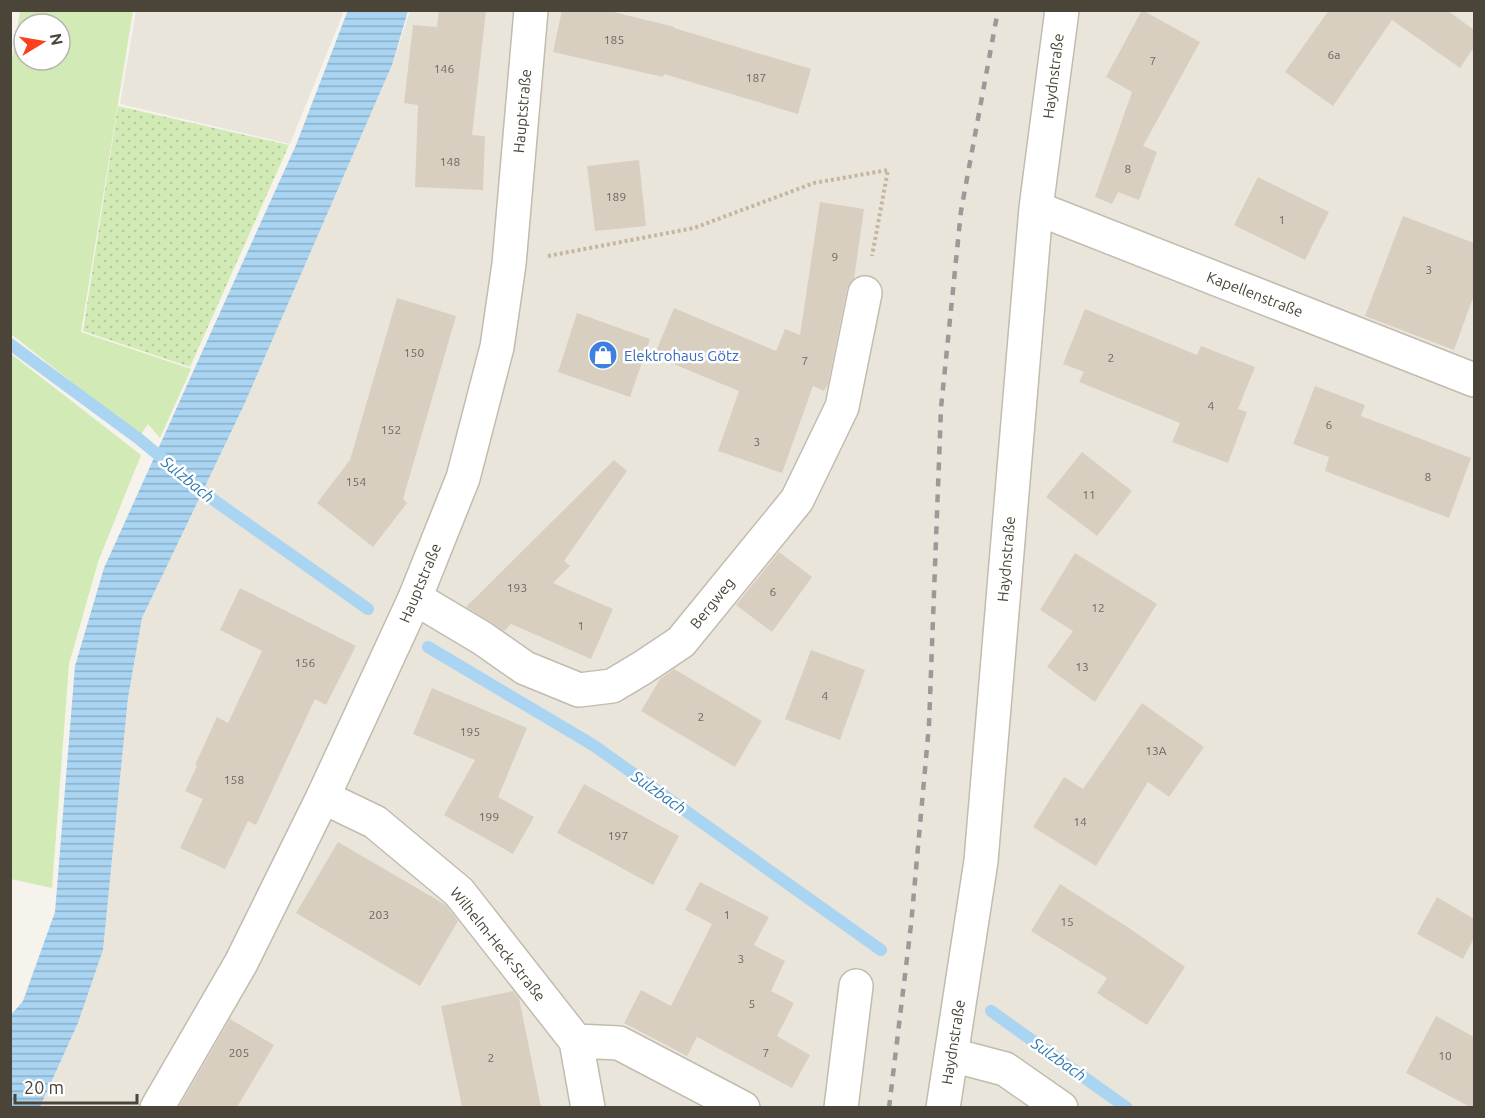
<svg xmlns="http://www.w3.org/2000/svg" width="1485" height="1118" font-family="Ubuntu,sans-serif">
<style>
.residential{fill:#eae5da}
.grass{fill:#d2eab5;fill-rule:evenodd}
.garden{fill:url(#garden-dots)}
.water{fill:url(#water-rules)}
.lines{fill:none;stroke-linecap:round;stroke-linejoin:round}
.stream{stroke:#a9d4f2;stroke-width:12}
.building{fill:#d8cfc1}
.minor-casing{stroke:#c2bbae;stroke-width:36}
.tertiary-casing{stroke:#c2bbae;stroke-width:36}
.path{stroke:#c4b79f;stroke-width:4;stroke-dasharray:3 3;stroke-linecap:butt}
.minor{stroke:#fff;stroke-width:33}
.tertiary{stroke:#fff;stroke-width:33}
.rail{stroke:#9a9a9a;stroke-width:4.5;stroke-dasharray:8 8;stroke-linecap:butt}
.labels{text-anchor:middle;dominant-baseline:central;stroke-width:5;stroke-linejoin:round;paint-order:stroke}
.number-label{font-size:12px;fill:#6e675b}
.street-label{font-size:15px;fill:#4b4439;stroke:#fff}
.shop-label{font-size:15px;fill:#366cbe;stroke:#fff;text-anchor:start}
.water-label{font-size:16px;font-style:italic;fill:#2e7ab2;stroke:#fff}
</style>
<defs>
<pattern id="garden-dots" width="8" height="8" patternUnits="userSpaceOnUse" patternTransform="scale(1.5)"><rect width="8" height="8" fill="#d2eab5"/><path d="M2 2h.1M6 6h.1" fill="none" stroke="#b6ca9c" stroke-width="1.8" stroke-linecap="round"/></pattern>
<pattern id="water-rules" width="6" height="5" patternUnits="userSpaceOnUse" patternTransform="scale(1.5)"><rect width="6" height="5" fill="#a9d4f2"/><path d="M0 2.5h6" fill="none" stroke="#8caec5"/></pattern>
</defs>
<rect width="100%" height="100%" fill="#f6f3ec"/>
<path class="residential" d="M136 11V10L344 11 290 144 120 104Z
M410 11H1474V1107L40 1108 78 1023 103 950 128 698 142 618 244 405 392 65Z"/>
<path class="grass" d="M20 11H133L81 332 191 369 160 438 148 424 140 436 11 334 10 70ZM24 24H60V60H24Z
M11 354 141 455 98 562 69 664 52 888 11 879Z"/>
<path class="garden" d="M118 106 289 145 190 367 83 331Z"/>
<path class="water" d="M348 10 408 11 392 65 244 405 142 618 128 698 103 950 78 1023 40 1107H11V1015L23 1001 55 912 75 666 104 568 296 145Z"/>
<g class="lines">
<path class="stream" d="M10 344 139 439 168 463
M191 482 208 496 368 609
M428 647 593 745 881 950
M991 1011 1127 1108"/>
</g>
<path class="building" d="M439 10H486L472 135 485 136 483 190 415 187 418 105 404 103 413 25 437 27Z
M562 10H605L675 27 674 28 811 69 798 114 664 74 663 77 553 52Z
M1142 10 1200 42 1143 146 1157 152 1139 200 1118 192 1112 204 1095 197 1132 92 1106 77Z
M1329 10H1447L1474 30V47L1460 68 1392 20 1333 106 1285 72Z
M639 160 646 226 595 231 587 166Z
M1258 177 1329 212 1305 260 1234 225Z
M820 202 864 209 854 279 847 289 828 384 824 391 813 386 782 473 718 451 739 391 654 356 674 308 776 351 785 329 800 335Z
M1403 216 1474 243V295L1454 350 1365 316Z
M397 298 456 316 403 499 407 503 373 547 317 503 350 460Z
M1085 309 1197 355 1201 346 1255 367 1238 409 1247 412 1228 463 1172 442 1180 423 1079 382 1084 372 1063 364Z
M577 313 650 339 630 397 558 372Z
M1315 386 1365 405 1361 416 1471 458 1449 518 1325 471 1329 457 1293 444Z
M1082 452 1132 491 1097 536 1046 497Z
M614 460 627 471 564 561 570 566 553 583 613 609 591 659 511 624 504 631 466 607Z
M779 552 812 577 772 632 736 605Z
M1075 553 1157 604 1095 702 1047 667 1073 631 1040 610Z
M240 588 356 646 326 705 315 699 256 825 248 821 225 869 180 848 203 799 185 791 197 766 195 765 217 717 228 723 262 651 220 630Z
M811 650 865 670 840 740 785 719Z
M674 669 762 721 735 767 641 711 660 679Z
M432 688 527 728 498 797 534 817 513 854 444 815 475 760 413 734Z
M1142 703 1204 747 1169 797 1148 782 1096 866 1033 827 1064 777 1083 789Z
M584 784 679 836 653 885 557 833Z
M338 842 446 905 458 921 420 986 296 913Z
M700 882 769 917 754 945 785 961 771 991 794 1003 777 1036 810 1055 792 1088 697 1037 687 1056 624 1023 641 990 671 1006 712 924 685 910Z
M1060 884 1129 928 1185 967 1147 1025 1097 993 1107 978 1031 931Z
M1437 897 1474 919V938L1463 959 1417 934Z
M513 991 519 998 541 1107H462L441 1006Z
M1436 1016 1474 1037V1107H1470L1406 1073Z
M230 1019 274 1045 237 1107H179Z"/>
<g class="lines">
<g class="minor-casing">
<path id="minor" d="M1036 208 1474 380
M415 598 482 638 525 668 579 690 612 686 642 668 681 642 797 500 842 407 865 293
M323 797 375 822 459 892 576 1041 588 1108
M576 1041 619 1043 743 1108
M952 1055 1005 1069 1061 1108
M841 1108 856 986
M943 1108 981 861 1036 208 1062 10"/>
</g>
<g class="tertiary-casing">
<path id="tertiary" d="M157 1108 241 963 323 797 415 598 463 478 497 347 509 264 531 10"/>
</g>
<path class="path" d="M548 256 694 228 814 183 888 170 872 256"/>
<use href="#minor" class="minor"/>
<use href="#tertiary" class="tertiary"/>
<path class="rail" d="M889 1108 911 925 929 725 941 408 961 211 998 10"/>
</g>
<defs>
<g id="shop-disc" transform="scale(1.5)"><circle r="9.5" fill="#3f7fe0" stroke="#fff"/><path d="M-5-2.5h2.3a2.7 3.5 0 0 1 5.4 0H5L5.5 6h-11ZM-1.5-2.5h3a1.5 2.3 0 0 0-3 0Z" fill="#fff"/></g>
</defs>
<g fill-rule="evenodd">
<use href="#shop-disc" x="603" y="355"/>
</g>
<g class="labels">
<g class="number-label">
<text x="614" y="39">185</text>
<text x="1334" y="54">6a</text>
<text x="1153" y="60">7</text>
<text x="444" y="68">146</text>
<text x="756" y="77">187</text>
<text x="450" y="161">148</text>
<text x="1128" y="168">8</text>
<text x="616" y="196">189</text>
<text x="1282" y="219">1</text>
<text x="835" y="256">9</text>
<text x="1429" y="269">3</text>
<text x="414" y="352">150</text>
<text x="1111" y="357">2</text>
<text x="805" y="360">7</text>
<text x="1211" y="405">4</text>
<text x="1329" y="424">6</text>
<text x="391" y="429">152</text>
<text x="757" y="441">3</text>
<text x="1428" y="476">8</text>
<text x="356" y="481">154</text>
<text x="1089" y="494">11</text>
<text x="517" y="587">193</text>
<text x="773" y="591">6</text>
<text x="1098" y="607">12</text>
<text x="581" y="625">1</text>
<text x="305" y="662">156</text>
<text x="1082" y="666">13</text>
<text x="825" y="695">4</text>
<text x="701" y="716">2</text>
<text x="470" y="731">195</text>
<text x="1156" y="750">13A</text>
<text x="234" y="779">158</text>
<text x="489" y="816">199</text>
<text x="1080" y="821">14</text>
<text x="618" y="835">197</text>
<text x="379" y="914">203</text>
<text x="727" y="914">1</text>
<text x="1067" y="921">15</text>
<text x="741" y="958">3</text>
<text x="752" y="1003">5</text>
<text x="239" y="1052">205</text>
<text x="766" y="1052">7</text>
<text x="1445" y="1055">10</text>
<text x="491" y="1057">2</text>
</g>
<g class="street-label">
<text transform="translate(1053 76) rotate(-83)">Haydnstraße</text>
<text transform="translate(522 111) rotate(-85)">Hauptstraße</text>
<text transform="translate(1255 294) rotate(21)">Kapellenstraße</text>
<text transform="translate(1006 559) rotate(-85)">Haydnstraße</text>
<text transform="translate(420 583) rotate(-67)">Hauptstraße</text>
<text transform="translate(712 603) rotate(-51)">Bergweg</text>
<text transform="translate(498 944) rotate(51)">Wilhelm-Heck-Straße</text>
<text transform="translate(953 1042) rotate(-81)">Haydnstraße</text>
</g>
<g class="shop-label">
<text x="624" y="355">Elektrohaus Götz</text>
</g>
<g class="water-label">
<text transform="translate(188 479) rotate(39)">Sulzbach</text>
<text transform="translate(659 792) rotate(35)">Sulzbach</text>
<text transform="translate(1059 1059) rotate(35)">Sulzbach</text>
</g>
</g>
<rect width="1485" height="1118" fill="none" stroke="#4b4439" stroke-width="24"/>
<g transform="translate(42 42) rotate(79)"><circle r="28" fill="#ffffff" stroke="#b7b4b0" stroke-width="1.5"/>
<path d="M0-4.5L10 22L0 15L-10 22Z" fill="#fc3f1d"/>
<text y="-9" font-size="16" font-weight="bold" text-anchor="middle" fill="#4b4439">N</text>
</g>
<path d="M15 1094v9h122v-9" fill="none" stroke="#4b4439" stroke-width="3"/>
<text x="24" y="1094" font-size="18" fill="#4b4439" stroke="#ffffff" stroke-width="4.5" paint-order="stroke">20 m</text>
</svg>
